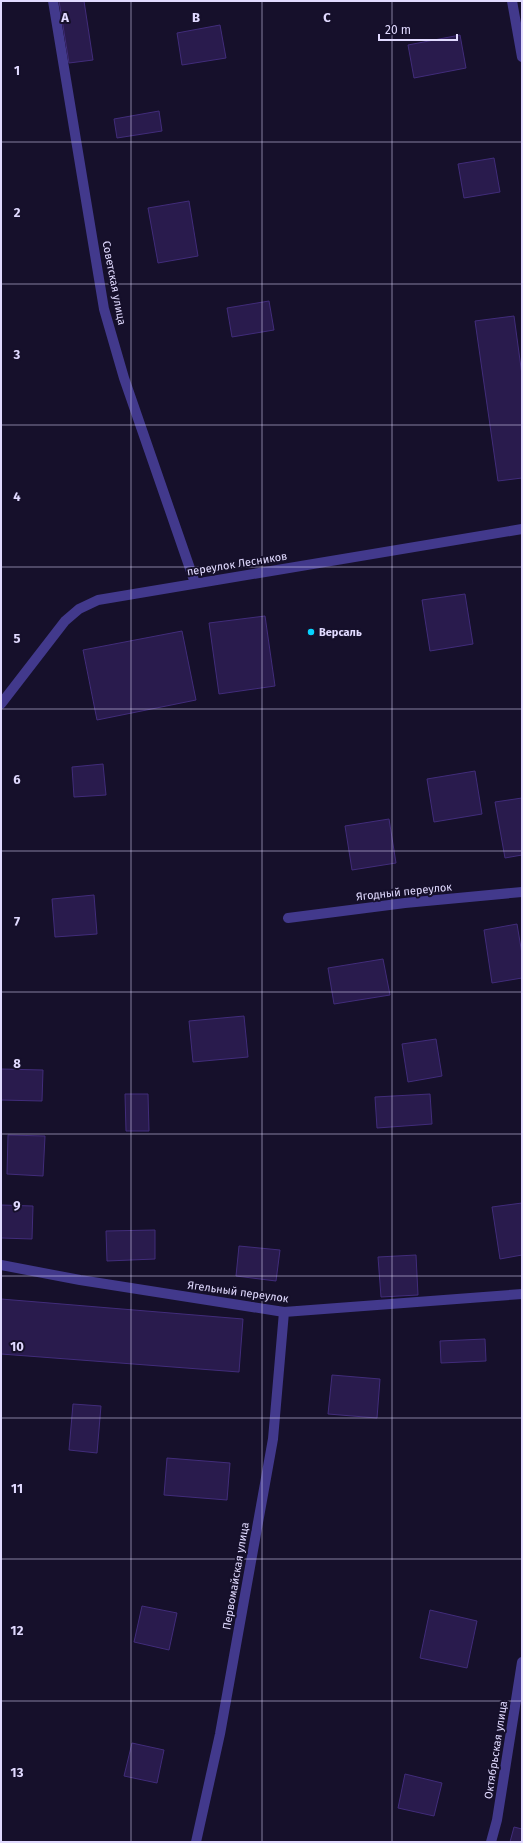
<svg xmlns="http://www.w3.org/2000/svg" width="523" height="1843" font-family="'Fira Sans',sans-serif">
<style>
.building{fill:#291b4d;stroke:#412c7a}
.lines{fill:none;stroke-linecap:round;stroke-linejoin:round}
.minor{stroke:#42398c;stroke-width:10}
.grid{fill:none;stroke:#e1daff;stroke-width:1;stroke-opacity:0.55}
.poi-dot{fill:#06d3ff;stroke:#16102b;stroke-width:1.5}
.labels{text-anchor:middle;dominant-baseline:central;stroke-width:4;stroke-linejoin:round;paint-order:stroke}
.street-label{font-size:11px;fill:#e1daff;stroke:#16102b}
.poi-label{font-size:11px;font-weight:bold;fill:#e1daff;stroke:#16102b;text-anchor:start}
.grid-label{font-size:13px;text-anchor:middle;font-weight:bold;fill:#e1daff;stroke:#16102b;stroke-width:4;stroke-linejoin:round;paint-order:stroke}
</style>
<rect width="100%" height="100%" fill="#16102b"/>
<path class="building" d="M59 1H84L93 60 69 63Z
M220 25 226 58 182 65 177 33Z
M460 35 466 68 414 78 408 45Z
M159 111 162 131 117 138 114 119Z
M494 158 500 192 464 198 458 164Z
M189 201 198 256 158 263 148 208Z
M269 301 274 330 232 337 227 308Z
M514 316 522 375V478L498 481 475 321Z
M465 594 473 644 430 651 422 600Z
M265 616 275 686 219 694 209 623Z
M182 631 196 700 97 720 83 650Z
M103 764 106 795 74 797 72 767Z
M475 771 482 814 434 822 427 779Z
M522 798V855L505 858 495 802Z
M389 819 396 863 352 870 345 826Z
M94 895 97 934 55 937 52 899Z
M517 924 522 954V978L492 983 484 930Z
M383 959 390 995 334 1004 328 968Z
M244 1016 248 1057 193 1062 189 1021Z
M436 1039 442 1076 408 1082 402 1044Z
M1 1069 43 1070 42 1101 1 1100Z
M125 1094H148L149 1131H126Z
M430 1094 432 1124 377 1128 375 1097Z
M8 1135 45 1136 43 1176 7 1174Z
M522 1203V1255L500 1259 492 1207Z
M1 1205 33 1206 32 1239 1 1238Z
M155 1230V1259L107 1261 106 1231Z
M239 1246 280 1250 276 1281 236 1276Z
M416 1255 418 1295 381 1297 378 1257Z
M1 1299 243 1319 239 1372 1 1354Z
M485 1339 486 1361 441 1363 440 1341Z
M332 1375 380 1379 377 1418 328 1414Z
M73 1404 101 1406 97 1453 69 1450Z
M167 1458 230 1463 227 1500 164 1495Z
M142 1606 177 1613 169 1650 134 1642Z
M430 1610 477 1621 467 1668 420 1658Z
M132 1743 164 1750 157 1783 124 1776Z
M405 1774 442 1783 434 1816 398 1808Z
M514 1827 522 1829V1842H510Z"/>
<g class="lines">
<path class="minor" d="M53 1 104 309 124 378 195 583
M512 1 522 57
M1 704 65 621 79 609 98 600 522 529
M288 918 405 903 522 892
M1 1265 80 1280 284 1312 522 1294
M196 1842 220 1734 273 1439 284 1312
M491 1842 497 1820 522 1662"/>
</g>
<path class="grid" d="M131 1V1842M262 1V1842M392 1V1842M1 142H522M1 284H522M1 425H522M1 567H522M1 709H522M1 851H522M1 992H522M1 1134H522M1 1276H522M1 1418H522M1 1559H522M1 1701H522"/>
<circle class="poi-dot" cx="311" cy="632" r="4"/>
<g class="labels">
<g class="street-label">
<text transform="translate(114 283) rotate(79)">Советская улица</text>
<text transform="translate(237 564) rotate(-9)">переулок Лесников</text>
<text transform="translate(404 892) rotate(-6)">Ягодный переулок</text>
<text transform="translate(238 1292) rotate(8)">Ягельный переулок</text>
<text transform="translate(236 1576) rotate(-80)">Первомайская улица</text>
<text transform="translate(496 1750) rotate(-81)">Октябрьская улица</text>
</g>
<g class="poi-label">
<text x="319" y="632">Версаль</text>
</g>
</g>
<g class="grid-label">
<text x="65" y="22">A</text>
<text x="196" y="22">B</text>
<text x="327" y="22">C</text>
<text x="17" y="75">1</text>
<text x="17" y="217">2</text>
<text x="17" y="359">3</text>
<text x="17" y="501">4</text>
<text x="17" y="643">5</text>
<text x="17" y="784">6</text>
<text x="17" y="926">7</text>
<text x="17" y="1068">8</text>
<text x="17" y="1210">9</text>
<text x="17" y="1351">10</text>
<text x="17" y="1493">11</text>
<text x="17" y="1635">12</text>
<text x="17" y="1777">13</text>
</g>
<rect width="523" height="1843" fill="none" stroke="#e1daff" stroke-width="4"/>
<path d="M379 34v6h78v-6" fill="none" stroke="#e1daff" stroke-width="2"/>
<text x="385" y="34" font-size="12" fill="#e1daff" stroke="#16102b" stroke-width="3" paint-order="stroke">20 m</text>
</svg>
